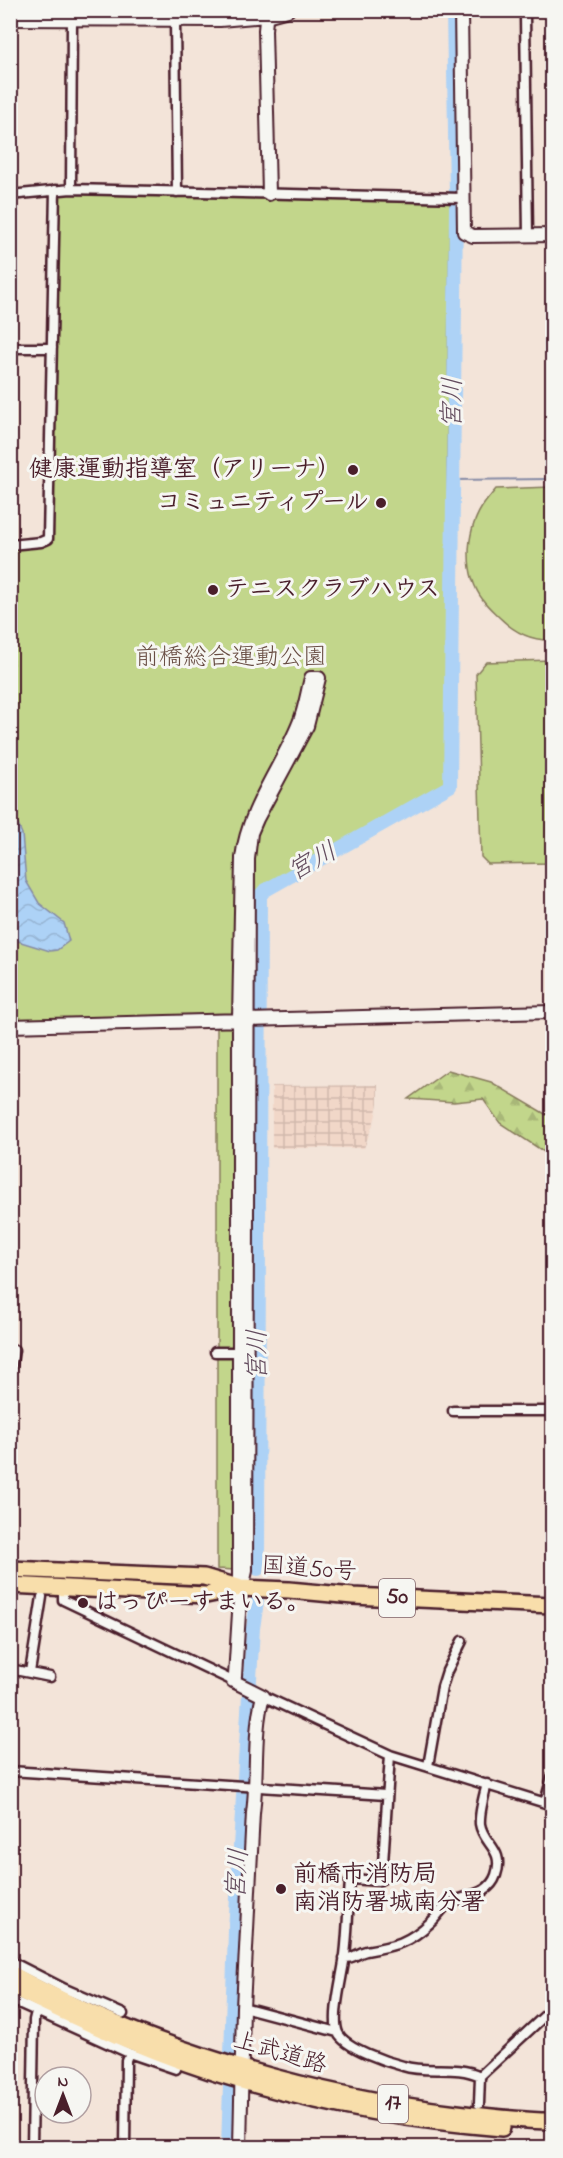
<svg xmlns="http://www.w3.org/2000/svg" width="563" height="2158" font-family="'Indie Flower','Klee One',sans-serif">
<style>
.industrial{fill:url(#industrial-grid)}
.forest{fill:url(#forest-firs);stroke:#867a5b;stroke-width:1.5}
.green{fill:#c2d68b;stroke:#867a5b;stroke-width:1.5}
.water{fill:url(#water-waves);stroke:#858aa5;stroke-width:1.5}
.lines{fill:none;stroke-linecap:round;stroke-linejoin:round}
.stream{stroke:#858aa5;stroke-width:2}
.river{stroke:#add2f6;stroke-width:14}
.street-casing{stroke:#4a1f2b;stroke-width:13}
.secondary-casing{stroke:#4a1f2b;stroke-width:16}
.highway-casing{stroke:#4a1f2b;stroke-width:20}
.street{stroke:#f6f6f2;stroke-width:8}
.secondary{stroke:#f6f6f2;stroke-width:12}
.highway{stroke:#f8deab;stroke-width:15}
.poi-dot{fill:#4a1f2b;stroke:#f6f6f2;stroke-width:2}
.labels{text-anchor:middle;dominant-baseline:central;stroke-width:6;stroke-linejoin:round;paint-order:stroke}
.shield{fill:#f6f6f2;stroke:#7e6067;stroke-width:1.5}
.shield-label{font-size:22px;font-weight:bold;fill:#4a1f2b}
.poi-label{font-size:24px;font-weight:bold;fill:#4a1f2b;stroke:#f6f6f2;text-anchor:start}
.park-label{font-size:24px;fill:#684d43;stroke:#f6f6f2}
.street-label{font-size:24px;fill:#4a1f2b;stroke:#f6f6f2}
.water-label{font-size:26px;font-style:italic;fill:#634c5e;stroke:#f6f6f2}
</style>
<defs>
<pattern id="industrial-grid" width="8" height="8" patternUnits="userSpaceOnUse" patternTransform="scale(1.5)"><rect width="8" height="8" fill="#f1d7c8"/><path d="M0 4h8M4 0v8" fill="none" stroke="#d0b8ac"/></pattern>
<pattern id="forest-firs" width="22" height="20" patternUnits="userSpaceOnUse" patternTransform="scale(1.5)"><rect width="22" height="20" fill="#c2d68b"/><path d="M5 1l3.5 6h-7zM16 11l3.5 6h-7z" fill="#a8b778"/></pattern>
<pattern id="water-waves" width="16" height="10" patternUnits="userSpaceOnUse" patternTransform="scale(1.5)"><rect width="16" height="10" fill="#add2f6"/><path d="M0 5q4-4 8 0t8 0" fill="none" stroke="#96b4d3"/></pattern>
</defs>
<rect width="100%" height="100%" fill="#f3e4d9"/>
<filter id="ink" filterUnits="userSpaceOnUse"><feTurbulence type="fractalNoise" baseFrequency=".0167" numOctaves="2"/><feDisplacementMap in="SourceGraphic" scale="12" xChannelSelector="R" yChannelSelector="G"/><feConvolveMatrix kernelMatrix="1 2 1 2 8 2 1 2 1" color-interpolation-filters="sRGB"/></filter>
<g filter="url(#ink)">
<path class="industrial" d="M378 1085V1103L375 1119 364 1148H272V1086Z"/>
<path class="forest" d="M448 1070 491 1082 552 1118V1157L500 1123 483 1099 454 1102 408 1099Z"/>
<path class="green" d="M60 194 450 203 447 464 448 786 255 892 256 1016 254 1571 217 1569V1017L11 1020 10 673 13 672C11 630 11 589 12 548L52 536Z
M552 487V640C531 641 514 632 499 617 494 612 487 606 483 600 464 575 465 534 482 507 486 501 491 495 496 489Z
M552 660V863L488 864 481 857 476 674 486 662Z"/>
<path class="water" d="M10 807 22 834 26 881 39 903 64 923 69 941 57 950 50 951 11 939Z"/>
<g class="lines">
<path class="stream" d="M452 480 552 479"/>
<path class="river" d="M453 10 456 193
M258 1569 260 896 264 891 450 786C453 593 453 400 456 207
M228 2148 235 1931 253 1628 257 1602"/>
<g class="street-casing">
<path id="street" d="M523 10 525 16 528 235
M175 20 177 192
M71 189 72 20
M10 195 71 189 463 198
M10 348H52
M10 545 41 542 48 539 55 190
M215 1352H244
M10 1375 14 1350
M453 1411H552
M63 1587V1600L233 1681
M10 1669 50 1677
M30 1672 42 1597
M263 1696 390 1755 552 1805
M390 1755 382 1879 378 1881 352 1879 350 1881C348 1906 348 1931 345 1955 343 1974 331 2017 338 2033 345 2048 387 2062 403 2066 427 2074 456 2064 480 2076
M428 1766 442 1687 447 1671 462 1641
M10 1771 386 1795
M545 1802 552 1777
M344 1958C353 1959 357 1953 366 1951 395 1946 409 1943 431 1922 437 1917 441 1909 447 1905 462 1894 488 1898 496 1875 505 1849 483 1844 480 1824 479 1813 484 1795 487 1784
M10 1961 65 1989 123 2014
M10 1999 129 2053 176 2069 179 2060
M243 2007 337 2032
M479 2104 480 2076 552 2009
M32 2148 34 2020 36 2012
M125 2148 126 2060 129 2053"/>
</g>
<g class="secondary-casing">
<path id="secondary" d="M267 10 265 30 269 194
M461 10 464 232 473 236 552 235
M10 19 220 20 266 16 288 10
M10 1026 552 1012
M240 2148 243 2007 253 1813C258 1775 253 1732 263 1696L233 1681 235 1676 240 1597 246 1571 248 859 251 833 257 819 307 726 319 678H311C307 693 305 709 299 723 281 768 248 808 242 858L239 1020V1576L241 1588"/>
</g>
<g class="highway-casing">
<path id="highway" d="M10 1569 204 1577 238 1587
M10 1585 206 1595 241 1588 289 1590 353 1596 552 1605
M10 1973C143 2046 307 2095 457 2113 489 2117 521 2121 552 2121
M10 1986C85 2023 162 2058 242 2081 327 2106 413 2121 502 2128"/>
</g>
<use href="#street" class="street"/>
<use href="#secondary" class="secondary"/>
<use href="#highway" class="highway"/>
</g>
</g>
<g class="poi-dot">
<circle cx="353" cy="470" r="6"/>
<circle cx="381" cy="503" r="6"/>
<circle cx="213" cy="590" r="6"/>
<circle cx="83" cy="1603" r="6"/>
<circle cx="281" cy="1889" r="6"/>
</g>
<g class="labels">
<g class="shield">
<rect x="379" y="1579" width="36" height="38" rx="4.5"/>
<rect x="378" y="2085" width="30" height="38" rx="4.5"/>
</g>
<g class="shield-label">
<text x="397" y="1598">50</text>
<text x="393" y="2104">17</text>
</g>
<g class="poi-label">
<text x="341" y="470" text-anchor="end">健康運動指導室（アリーナ）</text>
<text x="369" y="503" text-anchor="end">コミュニティプール</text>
<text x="225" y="590">テニスクラブハウス</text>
<text x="95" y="1603">はっぴーすまいる。</text>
<text x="293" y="1875">前橋市消防局<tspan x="293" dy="28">南消防署城南分署</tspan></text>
</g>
<g class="park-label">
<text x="231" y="658">前橋総合運動公園</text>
</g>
<g class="street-label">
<text transform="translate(309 1570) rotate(4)">国道50号</text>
<text transform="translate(280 2054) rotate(16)">上武道路</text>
</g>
<g class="water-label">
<text transform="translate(454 403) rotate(-89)">宮川</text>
<text transform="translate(313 863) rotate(-29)">宮川</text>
<text transform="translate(259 1355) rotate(-90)">宮川</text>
<text transform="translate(239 1874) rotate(-86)">宮川</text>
</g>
</g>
<rect width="563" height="2158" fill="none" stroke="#f6f6f2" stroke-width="36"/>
<rect x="18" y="18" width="527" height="2122" fill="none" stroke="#4a1f2b" stroke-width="2" filter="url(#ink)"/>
<g transform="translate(63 2095)"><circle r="28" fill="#f6f6f2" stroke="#b1a0a2" stroke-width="1.5"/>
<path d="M0-4.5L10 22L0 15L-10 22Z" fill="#4a1f2b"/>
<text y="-9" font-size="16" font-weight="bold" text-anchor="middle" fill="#4a1f2b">N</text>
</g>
</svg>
